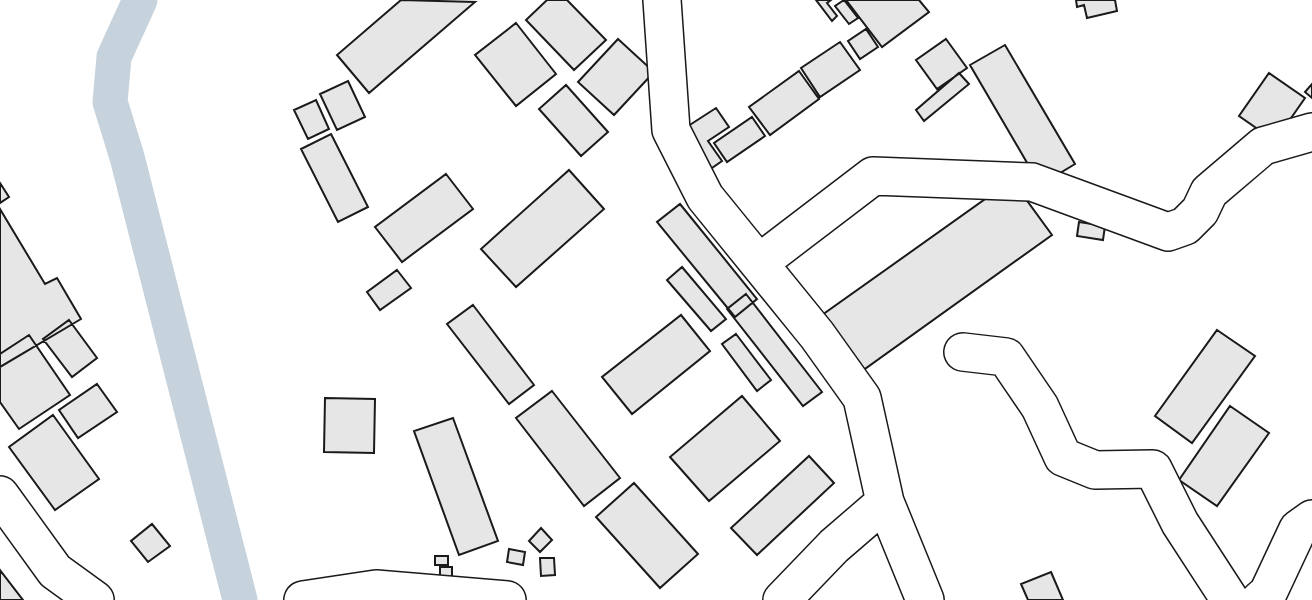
<svg xmlns="http://www.w3.org/2000/svg" width="1312" height="600" font-family="Barlow,sans-serif">
<style>
.lines{fill:none;stroke-linecap:round;stroke-linejoin:round}
.canal{stroke:#c6d2dc;stroke-width:35}
.building{fill:#e6e6e6;stroke:#1a1a1a;stroke-width:2}
.minor-casing{stroke:#1a1a1a;stroke-width:40}
.minor{stroke:#fff;stroke-width:37}
</style>
<rect width="100%" height="100%" fill="#fff"/>
<g class="lines">
<path class="canal" d="M140 0 114 57 110 102 127 157 240 600"/>
</g>
<path class="building" d="M401 0 475 2 369 93 337 55Z
M547 0H567L606 40 574 70 526 20Z
M816 0H831L827 3 837 16 832 21Z
M844 0 858 18 849 24 835 6Z
M846 0H919L929 12 882 47Z
M1076 0H1115L1117 11 1087 18 1084 5 1077 7Z
M516 23 556 74 516 106 475 55Z
M866 29 878 47 860 59 848 41Z
M618 39 654 72 614 115 578 82Z
M946 39 967 68 937 89 916 60Z
M840 42 860 70 820 97 801 68Z
M1005 45 1075 164 1040 185 970 65Z
M799 71 819 99 770 135 749 107Z
M959 73 969 84 924 121 916 110Z
M1269 73 1305 98 1275 141 1239 116Z
M348 81 365 117 337 130 320 94Z
M1312 84V98L1305 92Z
M566 85 608 132 581 156 539 109Z
M316 100 329 129 308 139 294 110Z
M716 108 729 127 708 141 722 161 709 170 682 130Z
M752 117 765 136 727 162 714 143Z
M331 134 368 207 338 222 301 149Z
M569 170 604 209 516 287 481 249Z
M446 174 473 209 402 262 375 227Z
M1012 180 1052 235 855 376 815 320Z
M0 183 9 197 0 203Z
M680 204 757 299 735 317 657 222Z
M0 209 45 284 57 278 81 319 0 367Z
M1079 222 1105 226 1103 240 1077 236Z
M682 267 726 319 711 331 667 280Z
M397 270 411 288 380 310 367 292Z
M746 294 822 392 803 406 727 309Z
M473 305 534 385 509 404 447 324Z
M681 315 710 351 632 414 602 377Z
M69 320 97 358 72 377 43 339Z
M1217 330 1255 356 1192 443 1155 416Z
M736 334 771 380 757 391 722 344Z
M29 335 70 395 19 429 0 402V354Z
M97 384 117 412 78 438 59 410Z
M552 391 620 478 584 506 516 418Z
M742 396 780 441 709 501 670 457Z
M325 398 375 399 374 453 324 452Z
M1230 406 1269 433 1217 506 1179 480Z
M53 415 99 479 55 510 9 447Z
M453 418 498 541 459 555 414 431Z
M809 456 834 483 757 555 731 528Z
M634 483 698 554 660 588 596 517Z
M152 524 170 546 148 562 131 541Z
M541 528 552 540 540 552 529 541Z
M509 549 525 552 523 565 507 562Z
M435 556H448V565H435Z
M540 558H554L555 575 541 576Z
M440 567H452V583L440 582Z
M0 570 23 600H0Z
M1051 572 1063 600H1028L1021 584Z"/>
<g class="lines">
<g class="minor-casing">
<path id="minor" d="M662 0 671 130 705 197 817 335 862 398 885 502 834 546 782 600
M759 263 873 176 1032 182 1168 232 1185 226 1200 211 1209 192 1263 146 1312 132
M963 352 1006 357 1040 407 1063 457 1095 470 1153 469 1180 523 1230 600
M0 495 55 571 95 600
M885 502 925 600
M303 600 376 589 507 600
M1260 600 1268 593 1298 529 1312 519"/>
</g>
<use href="#minor" class="minor"/>
</g>
</svg>
